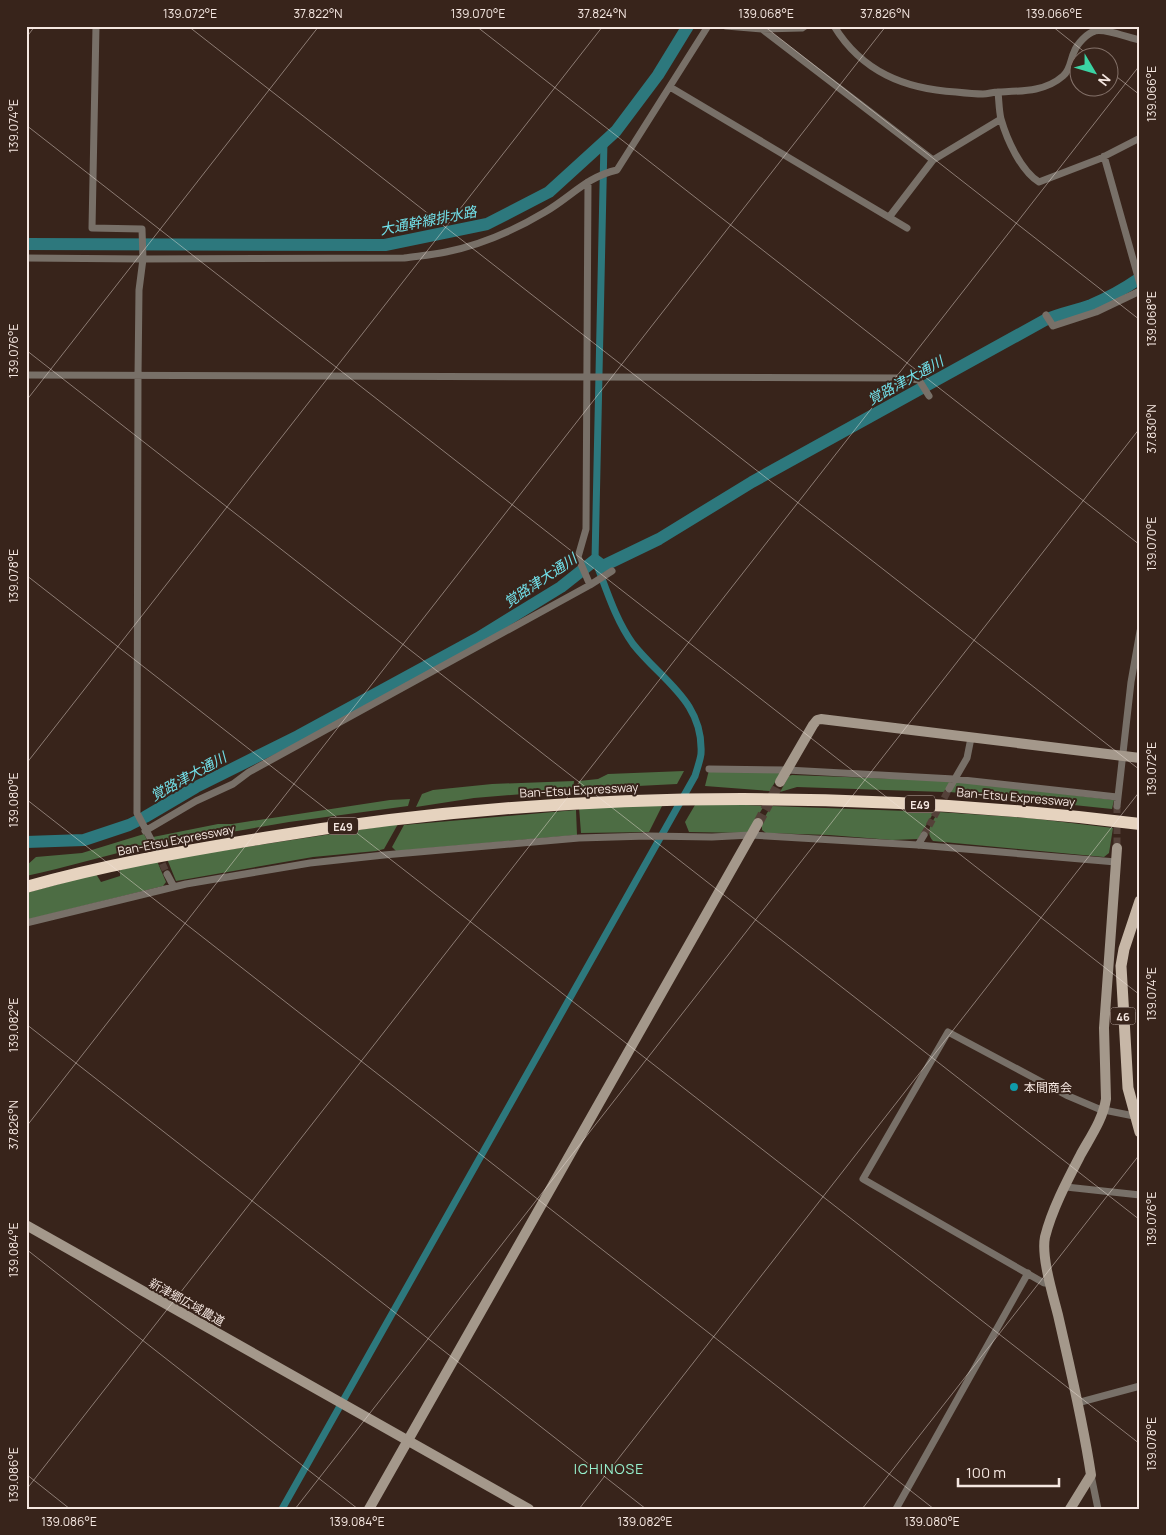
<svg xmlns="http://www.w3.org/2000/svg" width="1166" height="1535" font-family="Manrope,'Noto Sans JP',sans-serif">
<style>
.forest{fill:#4d6d44}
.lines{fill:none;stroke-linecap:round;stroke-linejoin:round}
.canal{stroke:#2d787d;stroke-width:7}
.river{stroke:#2d787d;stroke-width:12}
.street-tunnel{stroke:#544139;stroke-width:7;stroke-dasharray:7 3.5;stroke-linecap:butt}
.secondary-tunnel{stroke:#544139;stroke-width:10;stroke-dasharray:10 5;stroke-linecap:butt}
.street{stroke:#787068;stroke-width:7}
.secondary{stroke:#a4988b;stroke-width:10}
.primary{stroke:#c7b7a7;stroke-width:11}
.highway{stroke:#e6d3bf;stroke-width:12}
.ticks{fill:none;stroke:#f5e7e1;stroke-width:1;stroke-opacity:0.45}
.culture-dot{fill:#0f9aa8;stroke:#38241b;stroke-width:2}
.labels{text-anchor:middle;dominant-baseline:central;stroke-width:4;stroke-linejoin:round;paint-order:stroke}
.shield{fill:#38241b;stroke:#bcaca6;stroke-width:1}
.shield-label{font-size:11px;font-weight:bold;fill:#f5e7e1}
.street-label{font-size:12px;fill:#f5e7e1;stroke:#38241b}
.poi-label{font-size:12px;fill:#f5e7e1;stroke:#38241b;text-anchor:start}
.water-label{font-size:14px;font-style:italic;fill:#71e0e9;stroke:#38241b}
.neighbourhood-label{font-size:14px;letter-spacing:1px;fill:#97f1ce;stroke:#38241b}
.neatline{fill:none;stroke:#f5e7e1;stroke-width:2}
.ticks-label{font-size:12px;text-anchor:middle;fill:#f5e7e1}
</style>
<rect width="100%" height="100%" fill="#38241b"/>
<path class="forest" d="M709 770 780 773 770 791 705 786Z
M684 771 677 784 579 789V781L598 779 608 774Z
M792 775 952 781 944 792 797 787 780 792 789 776Z
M574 781 573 790 474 798 416 807 422 794 433 790 492 784Z
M957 781 1114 800 1112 809 950 792Z
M410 799 408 806 289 822 156 845 153 837 218 824H232L390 800Z
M708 803 764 806 747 833 689 832 685 822 695 805Z
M663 804 649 832 581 833 579 807Z
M771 806 934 812 918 839 892 840 829 835 766 833 762 830V822Z
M576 810 577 835 396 851 392 847 404 825Z
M938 812 1029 818 1113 828 1109 853 1104 857 933 841C924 831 933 822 938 812Z
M398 824 384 849 376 851 313 857 176 881 167 859Z
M144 834 150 846C108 854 68 867 26 876V866L36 857 82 853Z
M157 861 166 882 163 886 26 920V893L96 874 101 882 120 876V870Z"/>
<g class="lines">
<path class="canal" d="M282 1509 695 776C697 769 700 761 701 754 704 701 661 680 633 644 615 619 606 588 595 560L604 141"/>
<path class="river" d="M26 244 385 245 487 224 549 192 616 131 658 75 688 26
M26 842 84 840 129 825 145 817 196 787 298 736 478 638 561 587 595 560 603 566 659 539 752 482 1045 320C1060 313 1075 311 1091 305 1108 298 1124 289 1140 278"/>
<path class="street-tunnel" d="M1117 806V848
M924 835 949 789
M158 854 167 874"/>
<path class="secondary-tunnel" d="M758 823 780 782"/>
<path class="street" d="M96 26 92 228 142 229 143 259 139 290 138 376 137 813 156 849
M726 26 762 29 802 28 805 26
M834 26C862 72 905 89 956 92 965 93 974 94 983 94 988 94 993 92 998 92 1021 91 1045 92 1063 76 1071 69 1070 60 1074 52 1077 44 1087 33 1095 31 1105 28 1129 38 1140 40
M762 29 933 160
M670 87 907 228
M998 92C999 101 999 111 1001 119 1007 140 1021 171 1039 182L1099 159 1140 138
M1104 156 1140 284
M588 182 586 529 578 557 590 585
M890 216 933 160 1001 119
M26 258 143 259 404 258C418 256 432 255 446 252 480 245 515 230 545 212 571 197 586 177 617 170L708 26
M1046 315 1053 326 1096 312 1140 291
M26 375 904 378 919 380 929 396
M709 769 787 770 954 779 1117 797
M949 789 967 758 971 738
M1117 806 1131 682 1140 631
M145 831 196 801 233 784 249 772 590 585 612 571
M918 845 924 835
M167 874 174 887
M26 923 186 884 310 863 384 855 579 838 648 836 712 837 751 835 918 845 1116 862
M1066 1187 1140 1195
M1050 1283H1044L863 1179 948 1032 1066 1095 1099 1109 1134 1116
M1077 1403 1140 1386
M1091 1475 1098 1509
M896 1509 1028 1273"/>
<path class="secondary" d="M780 782 813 725 817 720 821 719 1140 758
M26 1225 529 1509
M369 1509 758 823
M1070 1509 1091 1475C1083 1421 1070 1368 1058 1315 1053 1295 1041 1257 1045 1237 1052 1209 1068 1179 1081 1154 1091 1136 1103 1119 1106 1099L1104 1028 1117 848"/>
<path class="primary" d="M1140 901 1124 949 1121 966 1128 1088 1140 1132"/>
<path class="highway" d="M26 887C104 865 184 851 264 838 553 790 848 788 1140 824"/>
</g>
<path class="ticks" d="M188 26 1140 770M476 26 1140 545M764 26 1140 320M1052 26 1092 58M26 38 35 26M1108 70 1140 95M26 125 1140 995M26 350 1140 1220M26 401 319 26M26 575 1140 1444M26 764 603 26M26 799 934 1509M26 1024 646 1509M26 1127 886 26M26 1249 358 1509M26 1474 70 1509M26 1490 1140 65M295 1509 1140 428M579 1509 1140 791M862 1509 1140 1154"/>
<circle class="culture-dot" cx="1014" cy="1087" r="5"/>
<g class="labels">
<g class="shield">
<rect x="905" y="795.5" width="30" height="17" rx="4"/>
<rect x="328" y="817.5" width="30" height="17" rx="4"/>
<rect x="1110.5" y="1007.5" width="25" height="17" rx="4"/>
</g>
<g class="shield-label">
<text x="920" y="804">E49</text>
<text x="343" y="826">E49</text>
<text x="1123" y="1016">46</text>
</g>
<g class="street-label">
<text transform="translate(579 790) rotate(-3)">Ban-Etsu Expressway</text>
<text transform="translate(1016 797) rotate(5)">Ban-Etsu Expressway</text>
<text transform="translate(176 840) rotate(-11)">Ban-Etsu Expressway</text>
<text transform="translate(187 1302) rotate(29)">新津郷広域農道</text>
</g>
<g class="poi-label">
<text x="1024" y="1087">本間商会</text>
</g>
<g class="water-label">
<text transform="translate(428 220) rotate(-11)">大通幹線排水路</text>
<text transform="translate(905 380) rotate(-29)">覚路津大通川</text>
<text transform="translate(540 580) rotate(-34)">覚路津大通川</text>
<text transform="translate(188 776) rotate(-29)">覚路津大通川</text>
</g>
<g class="neighbourhood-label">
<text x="609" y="1468">ICHINOSE</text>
</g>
</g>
<rect width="1166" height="1535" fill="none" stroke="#38241b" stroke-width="55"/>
<g transform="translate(1094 72) rotate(128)"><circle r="24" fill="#38241b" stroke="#84726a"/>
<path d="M0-4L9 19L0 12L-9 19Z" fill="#3bd4a4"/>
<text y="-8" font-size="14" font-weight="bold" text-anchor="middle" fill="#f5e7e1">N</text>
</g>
<path d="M958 1478v8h101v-8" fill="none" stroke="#f5e7e1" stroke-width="2.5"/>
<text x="966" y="1478" font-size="15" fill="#f5e7e1" stroke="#38241b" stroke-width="4" paint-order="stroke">100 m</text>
<rect x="28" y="28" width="1110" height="1480" class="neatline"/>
<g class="ticks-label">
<text x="190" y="18">139.072°E</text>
<text x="318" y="18">37.822°N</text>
<text x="478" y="18">139.070°E</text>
<text x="602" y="18">37.824°N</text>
<text x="766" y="18">139.068°E</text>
<text x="885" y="18">37.826°N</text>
<text x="1054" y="18">139.066°E</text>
<text transform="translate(1152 94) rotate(-90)" y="4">139.066°E</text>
<text transform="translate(14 126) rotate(-90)" y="4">139.074°E</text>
<text transform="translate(1152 319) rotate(-90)" y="4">139.068°E</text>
<text transform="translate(14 351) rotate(-90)" y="4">139.076°E</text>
<text transform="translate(1152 429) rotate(-90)" y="4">37.830°N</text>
<text transform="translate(1152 544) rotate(-90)" y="4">139.070°E</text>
<text transform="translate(14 576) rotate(-90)" y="4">139.078°E</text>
<text transform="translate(1152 769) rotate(-90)" y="4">139.072°E</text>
<text transform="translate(14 800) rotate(-90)" y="4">139.080°E</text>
<text transform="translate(1152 994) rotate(-90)" y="4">139.074°E</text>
<text transform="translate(14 1025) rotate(-90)" y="4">139.082°E</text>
<text transform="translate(14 1125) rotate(-90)" y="4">37.826°N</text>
<text transform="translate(1152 1219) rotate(-90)" y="4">139.076°E</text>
<text transform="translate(14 1250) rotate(-90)" y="4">139.084°E</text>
<text transform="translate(1152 1444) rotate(-90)" y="4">139.078°E</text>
<text transform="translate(14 1475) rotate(-90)" y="4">139.086°E</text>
<text x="69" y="1526">139.086°E</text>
<text x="357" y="1526">139.084°E</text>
<text x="645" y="1526">139.082°E</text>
<text x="932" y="1526">139.080°E</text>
</g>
</svg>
